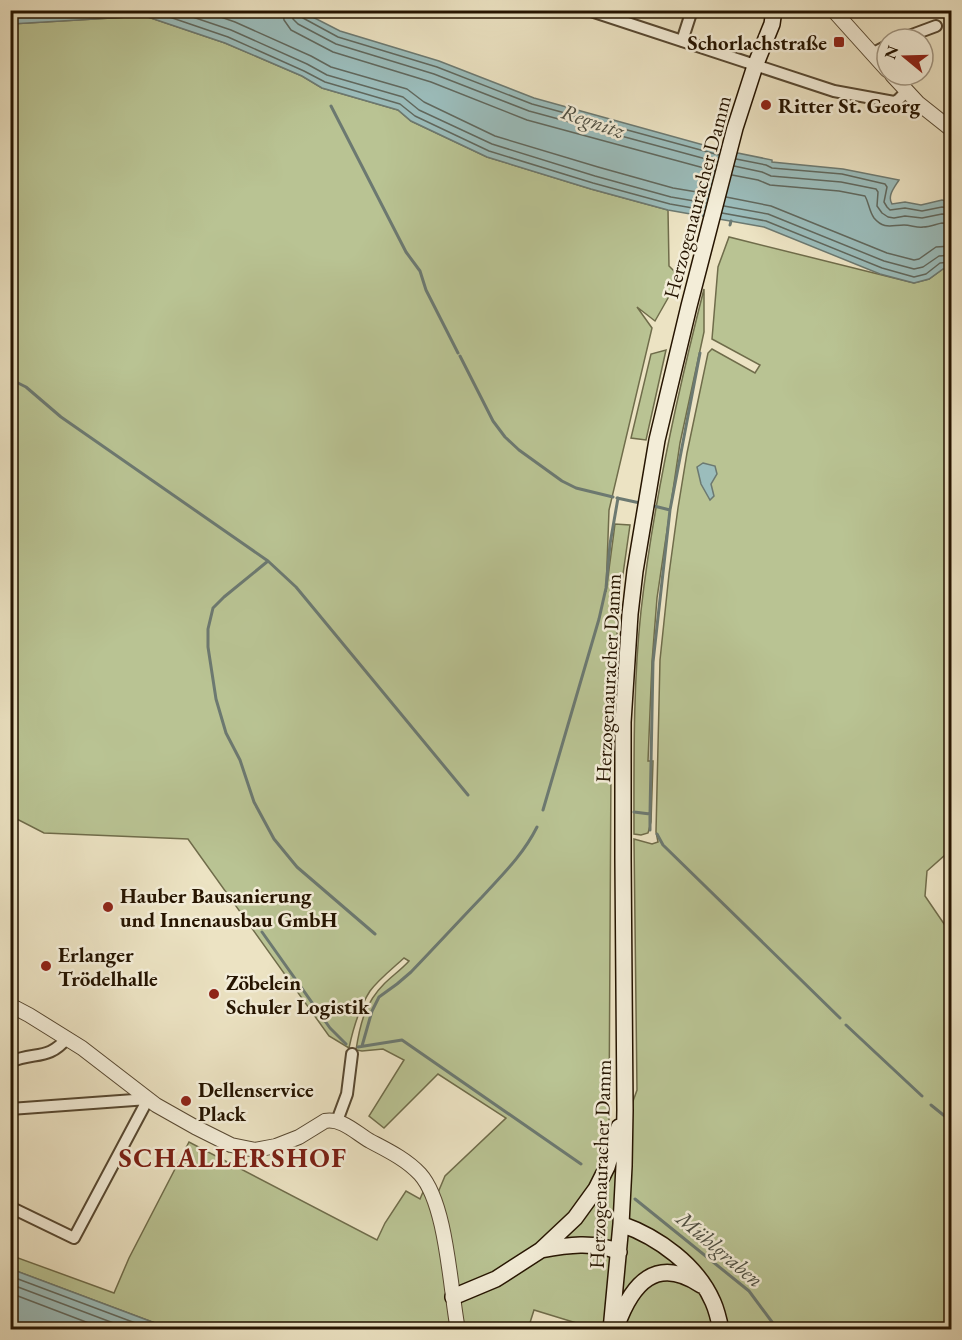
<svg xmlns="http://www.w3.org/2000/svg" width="962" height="1340" font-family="'EB Garamond',serif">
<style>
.green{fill:#b9c393;stroke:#6f6c4a;stroke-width:1.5}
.water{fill:#9bbdbc;stroke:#6c7971;stroke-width:1.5}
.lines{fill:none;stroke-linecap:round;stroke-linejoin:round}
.shore{stroke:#60685e;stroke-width:1.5}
.stream{stroke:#6c7971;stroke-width:3}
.minor-casing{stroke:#574831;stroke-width:14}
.tertiary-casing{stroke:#574831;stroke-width:16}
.secondary-casing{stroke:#251400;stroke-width:18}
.minor{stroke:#f3edd8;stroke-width:10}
.tertiary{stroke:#f3edd8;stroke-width:14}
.secondary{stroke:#f3edd8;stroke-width:15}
.poi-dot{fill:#8f2418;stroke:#f3edd8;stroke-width:2}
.labels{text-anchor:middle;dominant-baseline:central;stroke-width:5;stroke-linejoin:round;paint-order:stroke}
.poi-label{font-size:21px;font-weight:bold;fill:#251400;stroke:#f3edd8;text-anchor:start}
.street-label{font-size:21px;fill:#251400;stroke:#f3edd8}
.water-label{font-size:22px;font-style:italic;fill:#4e4f42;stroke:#f3edd8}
.district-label{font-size:27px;font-weight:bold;letter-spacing:1.5px;fill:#7a1f14;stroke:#f3edd8}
</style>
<rect width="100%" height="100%" fill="#ece3c3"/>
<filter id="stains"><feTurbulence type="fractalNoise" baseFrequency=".00333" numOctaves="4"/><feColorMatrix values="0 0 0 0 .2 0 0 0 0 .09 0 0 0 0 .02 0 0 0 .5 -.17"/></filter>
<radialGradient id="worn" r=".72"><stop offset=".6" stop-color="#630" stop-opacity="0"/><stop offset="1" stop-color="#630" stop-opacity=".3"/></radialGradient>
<path class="green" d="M145 16 225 43 302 76 322 88 398 110 411 121 487 157 591 189 668 210 669 266 680 277 655 321 637 307 652 328 609 510 606 592 615 524 630 525 621 588 614 668 611 763 609 1120 604 1149 614 1154 637 1090 634 839 652 844 658 842 656 832 660 660 669 574 678 508 687 453 708 353 712 349 755 373 760 365 712 339 718 267 729 237 914 283 929 279 943 269H951L952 852 944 856 927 871 925 896 951 934V1329L582 1330 583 1325 534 1310 528 1329H171L11 1269 10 1255 114 1293 129 1258 189 1142 377 1240 385 1223 406 1191 420 1199 429 1178 437 1195 445 1176 506 1118 438 1074 384 1128 369 1116 404 1060 383 1049 362 1051 356 1050C360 1024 365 1003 384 984 392 976 402 969 409 961L404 958C392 969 379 979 370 991 359 1008 353 1029 349 1048L329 1036 188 839 44 833 11 816V24Z
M704 289V332L680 443 657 598 652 662 648 761H653L651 822 648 833 641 835 634 834C634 760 633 685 641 611 653 503 677 395 704 289Z
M666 350 646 440 631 438 651 354Z"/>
<path class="water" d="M11 10 301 11 340 31 439 61 534 98 718 149 772 160V162L843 169 899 180C894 188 887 196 892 204L905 202 921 205 942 200 951 202V269H943L929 279 914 283 880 274 764 227 668 210 591 189 487 157 411 121 398 110 322 88 302 76 225 43 145 16 11 24Z
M703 463 715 466 717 474 711 484 714 496 710 500 701 484 697 467Z
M11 1269 171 1329H11Z"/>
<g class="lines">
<path class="shore" d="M149 10 228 37 304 71 325 82 400 104 415 116 489 151 593 183 670 204 704 210
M172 10 231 30 307 64 327 75 403 97 419 110 492 144 595 176 671 197 706 203
M201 10 235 22 311 56 331 67 407 89 424 102 495 136 598 167 673 188 709 194
M283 10 284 20 291 30 333 52 431 82 527 120 715 171
M292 10 293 19 298 24 336 44 434 74 529 111 717 162
M300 10V15L303 18 338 37 437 67 532 104 719 155
M10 18 129 10
M736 159 766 165 772 168 842 174 885 184 887 187 884 202 887 207 890 210 905 208 922 211 942 207 952 208
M734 166 762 172 771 176 841 182 876 189 878 192 877 206 882 213 888 217 894 218 905 216 922 218 942 214 952 215
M732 175 758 180 770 185 839 191 865 196C869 203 869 211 874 218 884 230 892 225 904 225 911 225 917 228 923 227 930 227 936 224 942 223 945 223 948 224 952 224
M726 197 771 206 887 253 914 260 919 259 936 247 952 246
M724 206 768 214 884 261 914 269 923 267 939 256 952 255
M722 213 766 221 882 268 914 277 926 274 940 263 952 262
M10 1276 154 1330
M10 1284 132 1330
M10 1293 107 1330"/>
<path class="stream" d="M331 106 406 252 420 271 426 290 458 353
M730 225 731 221
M460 356 493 421 505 437 519 450 562 481 576 488 613 497
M10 379 26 387 61 417 268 561 296 587 468 795
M617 498 640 503
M650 505 670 510 700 353
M268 561 224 597 213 608 208 629V647L216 699 226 733 240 760 254 802 274 839 297 867 375 934
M543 810 599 619 606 588 610 544 618 498
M634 812 650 814 653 662 670 510
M650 814V830
M657 834 663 845 840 1018
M262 932 330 1028 346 1044
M846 1025 922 1096
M362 1046 372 1011 379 997 397 984 411 972C435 947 458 922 482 897 502 875 523 855 537 827
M358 1047 402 1040 581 1164
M931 1105 952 1122
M635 1199 749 1291 778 1330"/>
<g class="minor-casing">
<path id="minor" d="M588 10 834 91 894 102 898 100 907 91
M901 39 936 26
M682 41 692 10
M872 54 887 46
M10 1062C35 1051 48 1061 67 1038
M10 1109 148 1099 74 1238 10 1207
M337 1121 347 1094 352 1054"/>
</g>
<g class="tertiary-casing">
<path id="tertiary" d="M833 10 887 70
M892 75 918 103 952 130
M10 1005 29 1015 82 1048 156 1105 195 1127 231 1145 255 1150 276 1146 299 1137 325 1121C342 1118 356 1133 370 1141 387 1150 406 1159 420 1174 447 1204 450 1289 458 1330"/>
</g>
<g class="secondary-casing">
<path id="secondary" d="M621 1224C658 1237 697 1265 713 1302 717 1311 719 1320 721 1330
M541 1250C567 1245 594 1241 619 1252
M453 1297 496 1279 541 1250 575 1218 596 1189 607 1167 619 1127
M617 1325C632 1284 656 1255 701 1285
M611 1330 621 1224 624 1166 625 1110 623 859V722L630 614 635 571 657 440 689 306 735 128 755 66 772 24 774 10"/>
</g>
<use href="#minor" class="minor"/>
<use href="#tertiary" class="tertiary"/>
<use href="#secondary" class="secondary"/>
</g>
<g class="poi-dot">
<rect x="833" y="36" width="12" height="12" rx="3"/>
<circle cx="766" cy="105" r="6"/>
<circle cx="108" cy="907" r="6"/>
<circle cx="46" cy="966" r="6"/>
<circle cx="214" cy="994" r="6"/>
<circle cx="186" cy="1101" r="6"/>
</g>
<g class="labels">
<g class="poi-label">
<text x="827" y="42" text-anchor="end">Schorlachstraße</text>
<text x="778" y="105">Ritter St. Georg</text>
<text x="120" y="895">Hauber Bausanierung<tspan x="120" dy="24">und Innenausbau GmbH</tspan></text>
<text x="58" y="954">Erlanger<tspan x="58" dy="24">Trödelhalle</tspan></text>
<text x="226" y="982">Zöbelein<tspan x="226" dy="24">Schuler Logistik</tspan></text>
<text x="198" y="1089">Dellenservice<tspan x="198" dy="24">Plack</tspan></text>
</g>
<g class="street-label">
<text transform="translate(697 197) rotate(-75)">Herzogenauracher Damm</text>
<text transform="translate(608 678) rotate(-87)">Herzogenauracher Damm</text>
<text transform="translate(600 1164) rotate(-88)">Herzogenauracher Damm</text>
</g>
<g class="water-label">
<text transform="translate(593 121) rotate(19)">Regnitz</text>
<text transform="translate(720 1249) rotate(40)">Mühlgraben</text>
</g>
<g class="district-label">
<text x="233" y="1157">SCHALLERSHOF</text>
</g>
</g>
<rect width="962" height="1340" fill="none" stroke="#ece3c3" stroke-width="36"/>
<rect x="12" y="12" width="938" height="1316" fill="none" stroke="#251400" stroke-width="3"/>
<rect x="18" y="18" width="926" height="1304" fill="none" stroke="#251400" stroke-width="1.5"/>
<g transform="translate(905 57) rotate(289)"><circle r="28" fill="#f3edd8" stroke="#a19682" stroke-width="1.5"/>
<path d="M0-4.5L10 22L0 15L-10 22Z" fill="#8f2418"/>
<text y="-9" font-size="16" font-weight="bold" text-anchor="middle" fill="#251400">N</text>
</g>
<rect width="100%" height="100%" filter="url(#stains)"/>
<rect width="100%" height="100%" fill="url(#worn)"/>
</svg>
